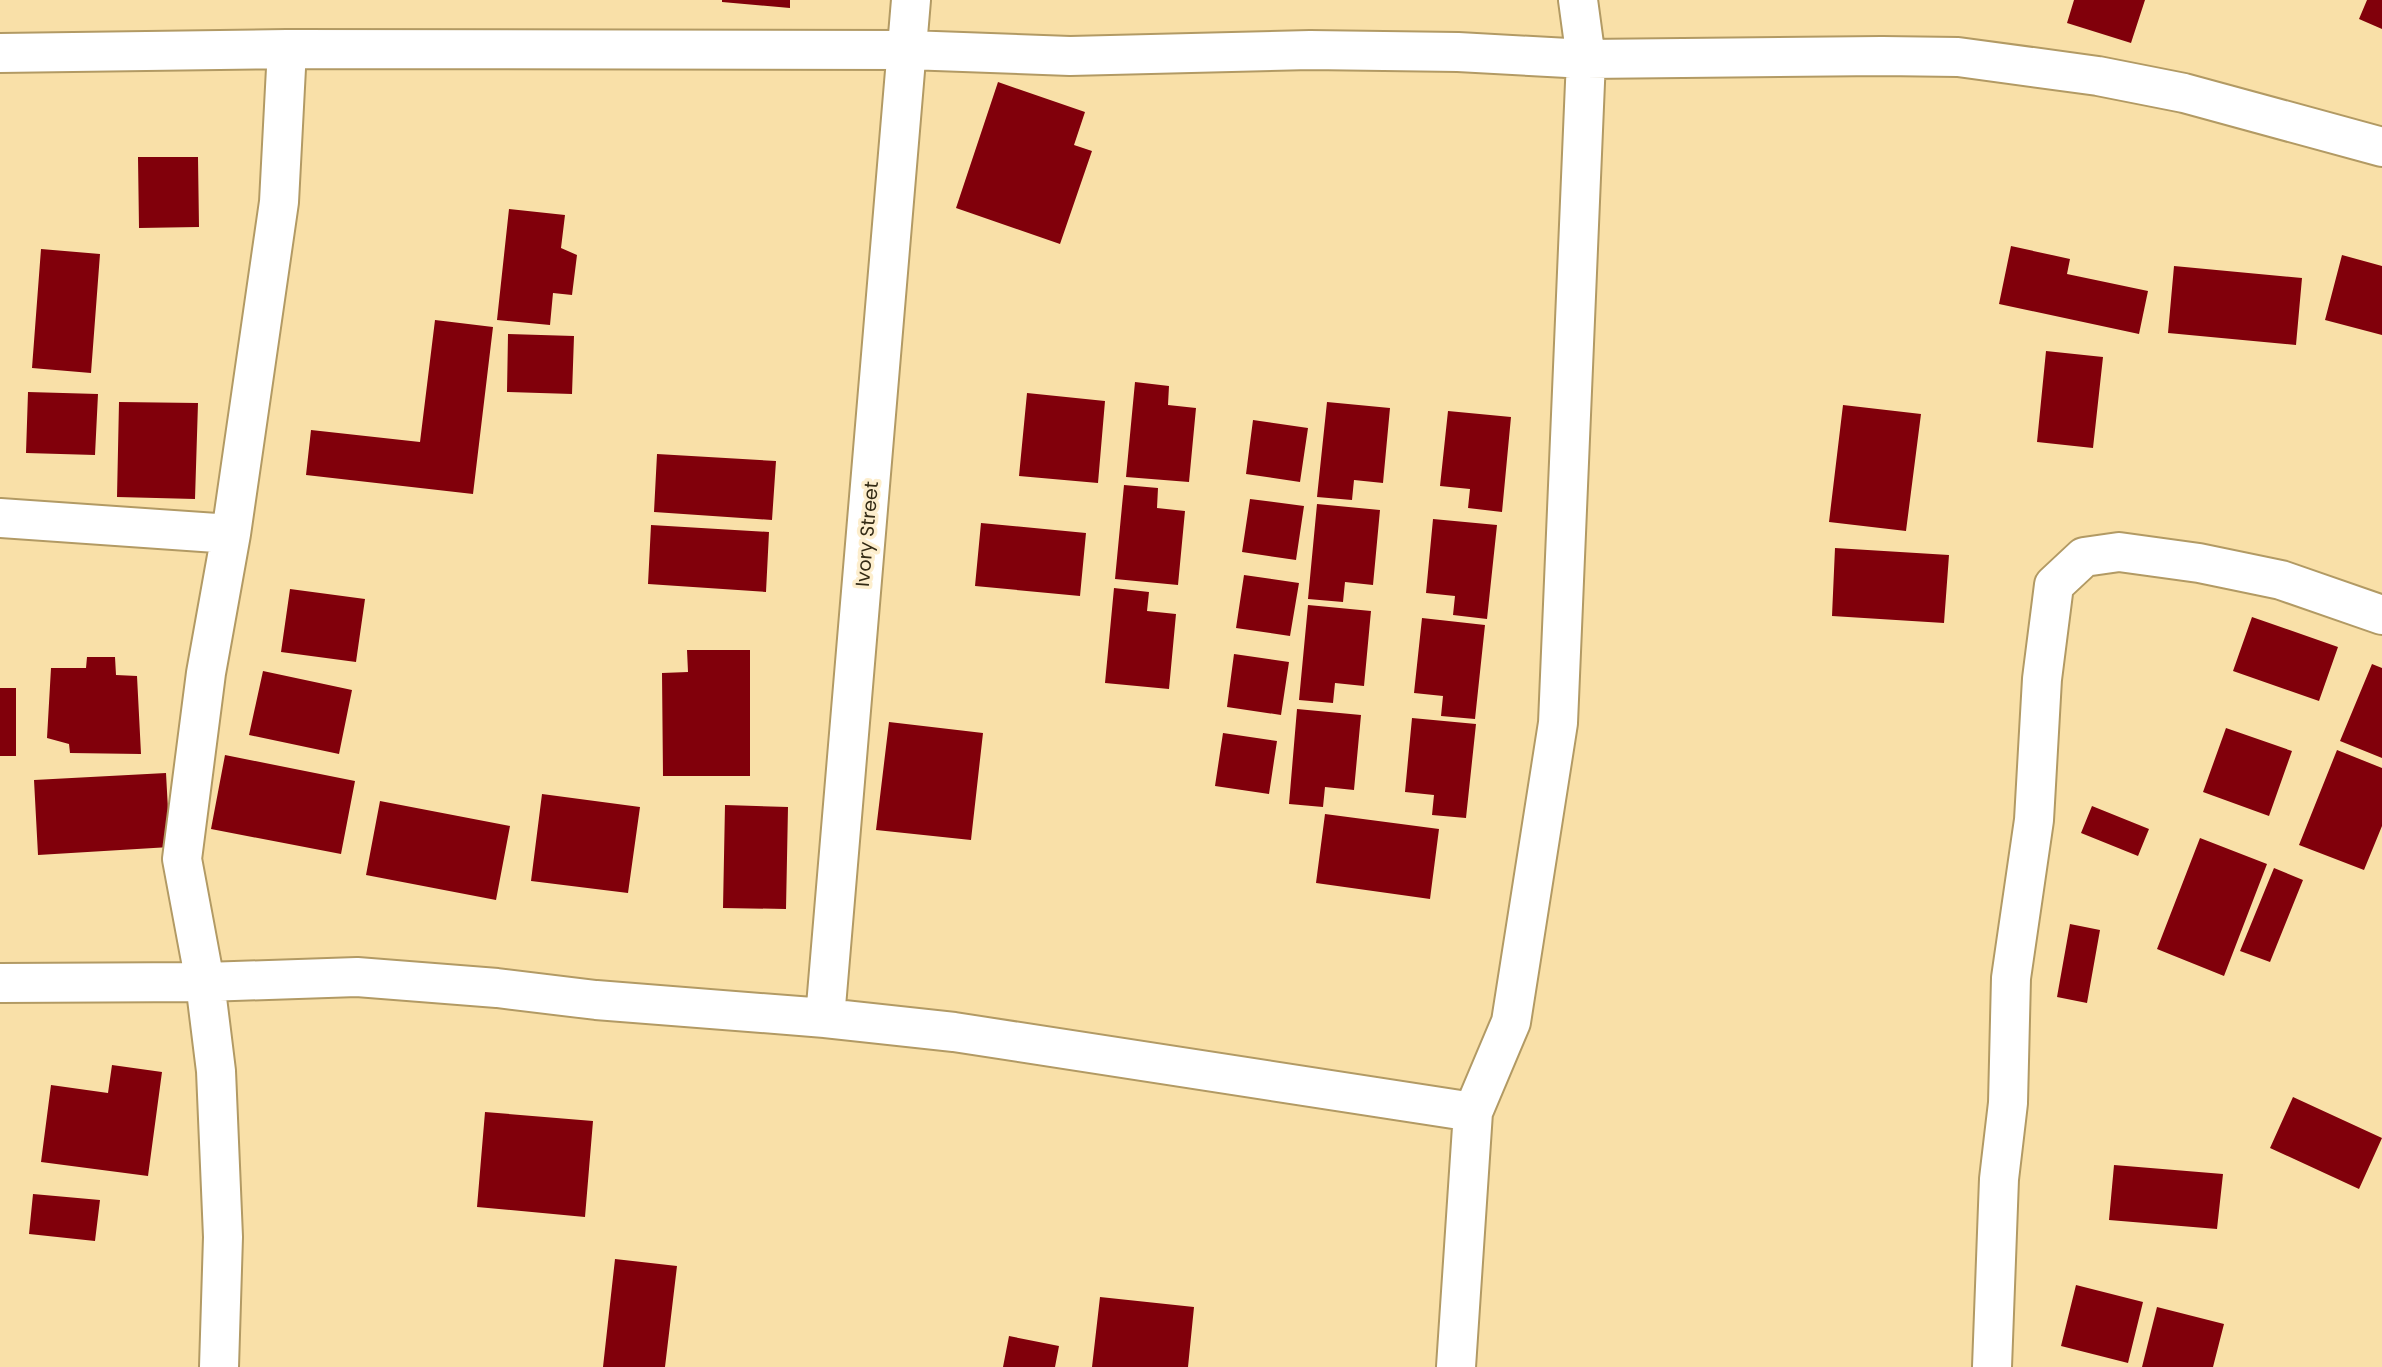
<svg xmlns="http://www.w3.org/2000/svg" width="2382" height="1367" font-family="Poppins,sans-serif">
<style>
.building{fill:#81000b}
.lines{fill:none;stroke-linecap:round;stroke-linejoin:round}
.minor-casing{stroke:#b29a64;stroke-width:42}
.minor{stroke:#fff;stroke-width:38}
.labels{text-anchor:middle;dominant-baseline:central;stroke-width:7;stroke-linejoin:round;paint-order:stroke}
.street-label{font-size:19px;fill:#342b15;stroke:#fdeecd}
</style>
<rect width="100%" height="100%" fill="#f9e0a8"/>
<path class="building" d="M722 0H790V8L722 2Z
M2074 0H2145L2131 43 2067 23Z
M2367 0H2382V29L2359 19Z
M998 82 1085 112 1074 145 1092 151 1060 244 956 208Z
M138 157H198L199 227 139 228Z
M509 209 565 215 561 248 577 255 572 295 553 293 550 325 497 320Z
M2011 246 2070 259 2067 274 2148 291 2139 334 1999 304Z
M41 249 100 254 91 373 32 368Z
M2342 255 2382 266V335L2325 320Z
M2174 266 2302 278 2296 345 2168 333Z
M435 320 493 327 473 494 306 475 311 430 420 442Z
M508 334 574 336 572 394 507 392Z
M2046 351 2103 357 2093 448 2037 442Z
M1135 382 1169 386 1168 405 1196 408 1189 482 1126 477Z
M28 392 98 394 95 455 26 453Z
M1027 393 1105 401 1098 483 1019 476Z
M119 402 198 403 195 499 117 497Z
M1327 402 1390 408 1383 483 1354 480 1352 500 1317 497Z
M1843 405 1921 414 1906 531 1829 522Z
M1448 411 1511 417 1502 512 1468 508 1470 489 1440 486Z
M1253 420 1308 428 1300 482 1246 474Z
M657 454 776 461 772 520 654 512Z
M1124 485 1158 488 1157 508 1185 511 1178 585 1115 579Z
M1250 499 1304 506 1296 560 1242 552Z
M1317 504 1380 510 1373 585 1345 582 1343 602 1308 599Z
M1433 519 1497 525 1487 619 1453 615 1455 596 1426 593Z
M981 523 1086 533 1080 596 975 586Z
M651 525 769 532 766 592 648 584Z
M1835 548 1949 555 1944 623 1832 616Z
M1244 575 1299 583 1290 636 1236 628Z
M1114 588 1149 592 1147 611 1176 614 1169 689 1105 683Z
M290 589 365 599 356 662 281 652Z
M1308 605 1371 611 1364 686 1335 683 1333 703 1299 700Z
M2252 617 2338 647 2319 701 2233 671Z
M1422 618 1485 625 1475 719 1441 716 1443 696 1414 693Z
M687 650H750V776H663L662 673 688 672Z
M1234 654 1289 662 1281 715 1227 707Z
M87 657H115L116 675 137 676 141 754 70 753 69 744 47 738 51 668H86Z
M2372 664 2382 668V758L2340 741Z
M263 671 352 690 339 754 249 735Z
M0 688H16V756H0Z
M1297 709 1361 715 1354 790 1325 787 1323 807 1289 804Z
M1412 718 1476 724 1466 818 1432 815 1434 795 1405 792Z
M889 722 983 733 971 840 876 830Z
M2226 728 2292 751 2269 816 2203 792Z
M1223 733 1277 741 1269 794 1215 786Z
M2337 750 2382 768V826L2364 870 2299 845Z
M225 755 355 781 341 854 211 829Z
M166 773 170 847 38 855 34 780Z
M542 794 640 807 628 893 531 881Z
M380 801 510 826 496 900 366 875Z
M725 805 788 807 786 909 723 908Z
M2092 806 2149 829 2138 856 2081 833Z
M1325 814 1439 829 1430 899 1316 883Z
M2200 838 2267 864 2224 976 2157 949Z
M2274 868 2303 880 2270 962 2240 951Z
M2070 924 2100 930 2087 1003 2057 997Z
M112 1065 162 1072 148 1176 41 1162 51 1085 108 1093Z
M2293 1097 2382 1138 2359 1189 2270 1148Z
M485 1112 593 1121 585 1217 477 1207Z
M2114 1165 2223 1174 2217 1229 2109 1220Z
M33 1194 100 1200 95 1241 29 1234Z
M615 1259 677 1266 665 1367H603Z
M2076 1285 2143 1302 2128 1363 2061 1346Z
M1100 1297 1194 1307 1188 1367H1092Z
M2157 1307 2224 1324 2213 1367H2142Z
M1009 1336 1059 1346 1055 1367H1003Z"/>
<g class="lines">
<g class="minor-casing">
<path id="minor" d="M0 53 287 49 908 50 1070 56 1310 50 1458 52 1586 59 1882 56 1958 57 2098 76 2184 93 2382 147
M0 518 231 534
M0 983 205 982 357 977 497 988 596 1000 825 1018 954 1032 1473 1112
M825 1018 911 0
M219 1367 223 1237 216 1071 205 982 182 859 206 673 231 534 279 202 287 49
M1456 1367 1473 1112 1511 1022 1558 723 1586 59 1578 0
M1992 1367 1999 1179 2008 1103 2011 978 2034 820 2042 679 2054 585 2084 557 2119 552 2199 563 2281 580 2382 615"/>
</g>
<use href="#minor" class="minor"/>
</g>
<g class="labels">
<g class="street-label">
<text transform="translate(867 534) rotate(-85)">Ivory Street</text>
</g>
</g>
</svg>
